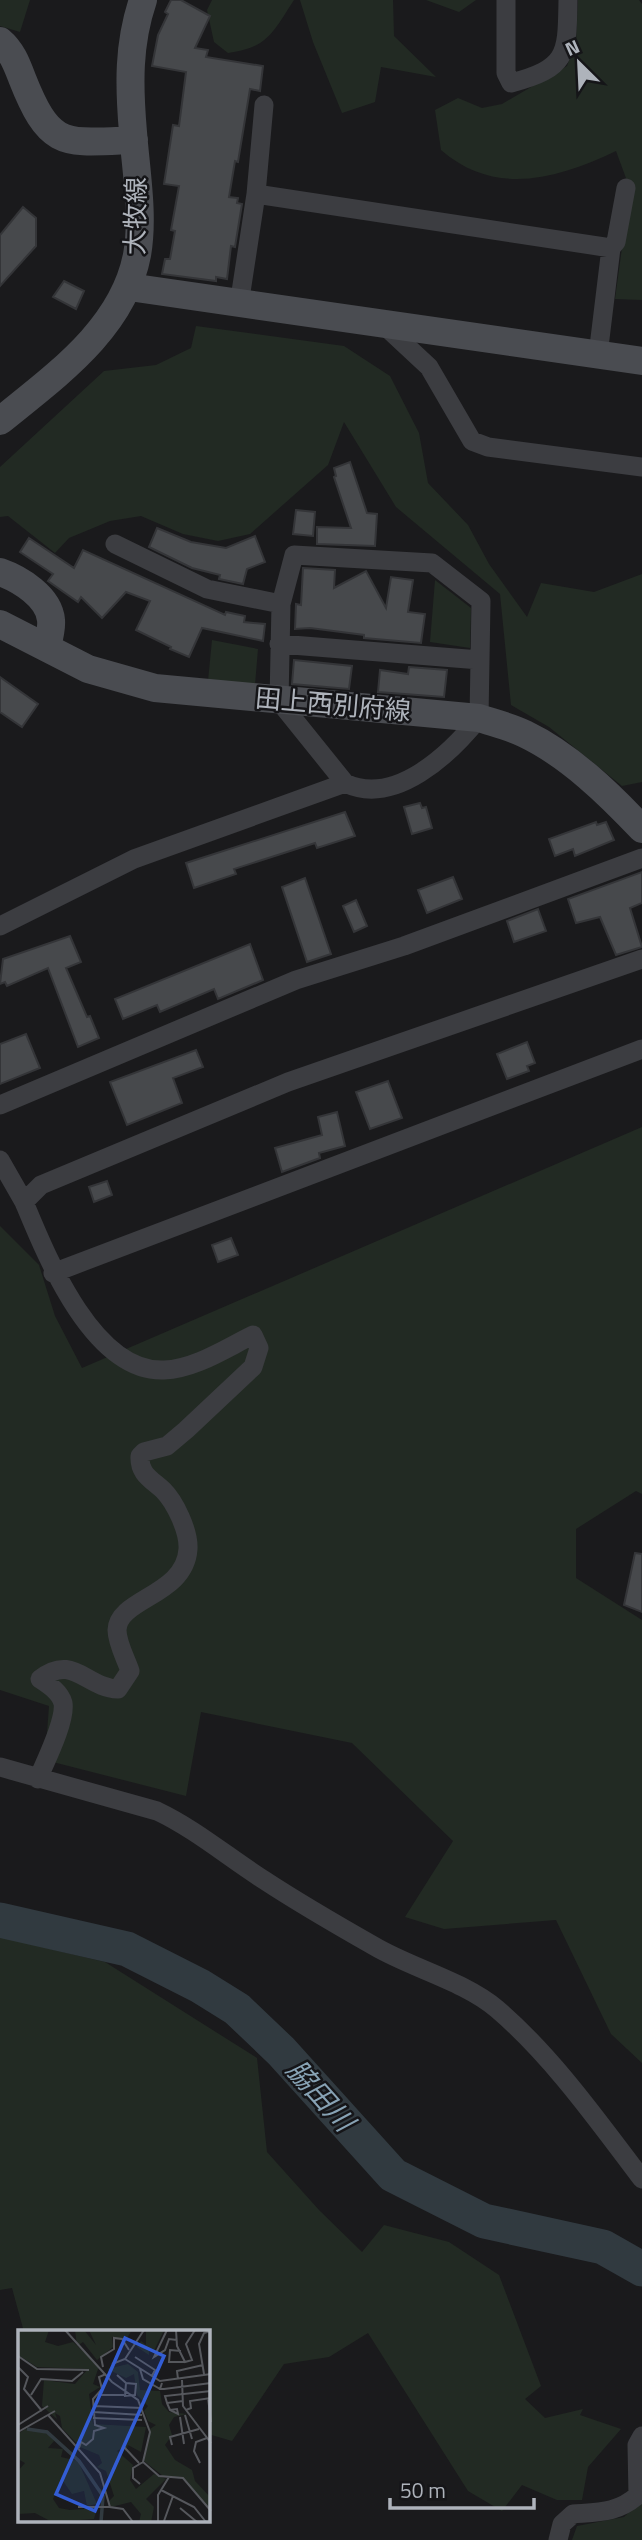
<svg xmlns="http://www.w3.org/2000/svg" width="642" height="2540" font-family="'Titillium Web','Noto Sans JP',sans-serif">
<style>
.green{fill:#222a23}
.lines{fill:none;stroke-linecap:round;stroke-linejoin:round}
.river{stroke:#313a40;stroke-width:35}
.building{fill:#47494c;stroke:#343538;stroke-width:2}
.street{stroke:#3c3d41;stroke-width:19}
.secondary{stroke:#4a4c51;stroke-width:28}
.labels{text-anchor:middle;dominant-baseline:central;stroke-width:5;stroke-linejoin:round;paint-order:stroke}
.street-label{font-size:26px;fill:#aeb3bb;stroke:#151518}
.water-label{font-size:28px;font-style:italic;fill:#87a2b4;stroke:#151518}
.inset-river{fill:none;stroke:#313a40;stroke-width:3.5}
.inset-road{fill:none;stroke:#55575c;stroke-width:2}
.view{fill:#335dd4;fill-opacity:0.15;stroke:#335dd4;stroke-width:3.5}
.inset-edge{fill:none;stroke:#aeb3bb;stroke-width:3.5}
</style>
<rect width="100%" height="100%" fill="#1a1a1c"/>
<path class="green" d="M0 0H30L20 32 0 26Z
M212 0H294C273 32 268 48 228 53L214 42 207 10Z
M300 0H393L394 36 436 77 381 67 375 102 342 113 313 42Z
M426 0H476L459 12Z
M578 0H639L642 4V300L615 299 630 189 616 151C557 179 495 197 441 150L435 110 458 98 482 108 502 104 567 66 576 42Z
M196 326 344 346 390 376 419 433 428 483 468 525 489 564 527 617 541 583 594 592 642 574V782L622 786 549 727 511 705 500 594 396 507 344 422 328 465 250 534 218 541 183 534 141 516 110 521 69 538 55 553 8 516 0 517V467L104 371 156 365 191 348Z
M435 580 471 608 470 648 430 642Z
M212 640 258 649 255 685 208 681Z
M642 1127V1494L636 1491 576 1529V1578L642 1620V2063L611 2034 556 1920 444 1929 405 1917 453 1841 352 1743 201 1712 186 1796 45 1760 49 1706 0 1690V1226L39 1265 55 1316 82 1368Z
M0 1937 105 1962 257 2058 267 2152 319 2210 362 2252 384 2225 449 2242 499 2275 541 2386 525 2399 545 2418 583 2409 580 2415 621 2429 588 2467 582 2500H557L522 2485 502 2511 468 2491 368 2333 329 2357 284 2364 232 2441 208 2434V2332H24L12 2288 0 2290Z
M642 2500V2540H572L577 2526 624 2517Z"/>
<g class="lines">
<path class="river" d="M0 1920 127 1949 200 1986 237 2009 281 2051 393 2175 484 2221 603 2247 642 2269"/>
</g>
<path class="building" d="M171 0H181L210 16 195 48 208 50 206 57 263 66 260 91 250 89 238 162 235 161 229 197 238 198 237 203 242 204 235 247 231 246 227 279 216 277V281L162 274 165 259H170L175 231 171 230 179 186 164 184 173 125 179 126 186 72 152 66 158 35 168 14 165 12Z
M23 207 36 218V246L0 286V235Z
M64 281 84 291 76 309 53 297Z
M350 462 367 513 377 514 375 546 317 544V527L351 528 334 477 336 476 334 468Z
M296 510 315 512 313 536 293 534Z
M157 528 191 542 226 548 255 536 265 562 247 569 243 584 219 579 220 575 192 568 149 547Z
M29 538 74 568 83 550 225 615 226 612 245 616 244 622 265 624 263 641 202 628 189 657 170 649 171 647 136 630 150 601 126 592 102 618 81 597 78 602 48 581 53 574 20 552Z
M303 568 335 570 334 588 366 571 386 608 391 577 413 580 408 612 425 614 421 643 364 638V635L310 628 295 629 296 604 301 605Z
M294 660 352 666 349 689 292 684Z
M409 667 447 670 444 697 378 692 380 670 408 674Z
M0 677 38 704 22 727 0 712Z
M420 803 422 808 426 807 432 828 412 834 404 807Z
M345 812 355 836 317 848 315 843 312 844 234 869 236 874 194 888 186 863Z
M596 822 597 825 606 822 614 840 575 856 573 849 555 856 549 839Z
M642 872V903L630 908 642 947 616 955 600 917 576 923 568 899Z
M453 877 462 899 427 913 418 890Z
M305 878 331 954 307 962 282 887Z
M356 900 367 926 354 932 343 906Z
M538 909 546 931 514 942 507 921Z
M70 936 81 962 66 968 87 1017 90 1016 99 1038 78 1047 48 968 7 986 5 982 0 984 3 959Z
M250 944 263 980 218 999 214 989 160 1012 157 1005 123 1019 115 999Z
M26 1034 40 1068 0 1084V1044Z
M527 1042 535 1063 527 1066 529 1071 507 1079 497 1054Z
M196 1050 203 1067 173 1078 182 1103 127 1125 110 1082Z
M388 1081 402 1118 370 1129 356 1092Z
M337 1112 345 1146 319 1153 320 1158 282 1172 275 1148 322 1135 318 1117Z
M107 1181 112 1195 94 1202 89 1187Z
M231 1238 238 1255 218 1262 212 1245Z
M635 1553 642 1554V1612L624 1605Z"/>
<g class="lines">
<path class="street" d="M506 0V73L511 83C569 68 567 53 568 0
M256 194 611 248 598 355
M611 248 616 242 626 188
M239 305 256 194 264 105
M385 326 429 367 472 441 488 447 642 467
M115 544 207 589 281 604 279 701 345 783C395 807 450 754 479 718L481 601 432 563 294 555 281 604
M279 644 480 660
M0 926 134 859 345 783
M0 1105 296 980 404 946 642 858
M0 1160 24 1202 41 1185 288 1082 642 959
M24 1202C46 1255 93 1373 164 1370 195 1369 226 1348 253 1335L259 1348 253 1367 186 1430 167 1446 144 1452 140 1456C139 1474 151 1479 163 1490 175 1502 189 1531 188 1549 185 1596 118 1598 117 1630 117 1643 126 1659 130 1671L118 1689C86 1688 73 1653 40 1679 49 1685 60 1692 63 1703 66 1721 45 1762 38 1779
M53 1273 642 1049
M0 1767 157 1811C195 1829 228 1857 264 1880 299 1903 337 1925 374 1946 411 1968 464 1981 497 2009 552 2056 598 2121 642 2179
M558 2540 562 2524 573 2514C599 2512 618 2513 638 2495L637 2445 642 2436"/>
<path class="secondary" d="M0 41C12 51 17 65 22 78 50 149 63 143 134 140
M129 287 642 361
M0 421C55 376 123 329 137 255 144 216 136 172 133 132 129 86 128 44 143 0
M0 572C20 579 49 597 51 620 52 628 49 639 47 647
M0 624 88 669 155 688 479 718C494 723 511 727 525 734 569 755 609 794 642 829"/>
</g>
<g class="labels">
<g class="street-label">
<text transform="translate(135 216) rotate(-89)">大牧線</text>
<text transform="translate(333 704) rotate(5)">田上西別府線</text>
</g>
<g class="water-label">
<text transform="translate(321 2095) rotate(48)">脇田川</text>
</g>
</g>
<g transform="translate(18 2330)">
<rect width="192" height="192" fill="#1a1a1c"/>
<path d="M0 0H31L27 12 40 16 55 12 81 36 75 54 82 57 71 64 75 94 128 97 123 122 110 115 108 122 105 117 99 121 115 135 112 150 118 159 136 144 148 149 128 169 136 177 133 192H121L123 184 113 172 93 177 91 171 96 166 88 141 79 137 84 133 81 125 62 117 44 98 42 86 37 83 39 89 24 76 26 50 57 54 70 39 19 37 0 25ZM57 0H66L78 15 71 0H114L107 11 94 7 95 17 79 30 65 12 59 16ZM128 0H146L136 21 131 19V25L119 17 123 11 128 15ZM110 34 120 42 122 60 142 61 144 74 151 82 169 84 156 87 151 95 154 105 147 115 157 130 174 140 177 151 192 167V180L165 147 145 146 126 131 132 99 138 95 130 91 126 81 130 76 119 65 116 44 108 48 89 39ZM7 99 31 104 36 111 30 118 45 119 43 127 60 131 79 174 69 176 66 161 54 164 43 148 35 169 41 178 52 180 79 178 76 189 34 192 17 183 0 184V141L7 133 0 129V104Z" fill="#222a23"/>
<path class="inset-river" d="M9 99 29 102 61 131 85 166 83 192"/>
<path class="inset-road" d="M47 0 94 52 120 70 132 102 125 132 141 146 165 148 193 181M149 0 136 27 147 20 151 9 159 10M158 0 159 16 167 32 174 30 168 14 177 0M163 21 152 20 151 32H167M0 26 19 39 71 40M117 27 137 40 134 46M107 29 142 51 193 44M94 34 107 29 126 0M0 37 10 47 6 59 24 81M85 37 83 27 96 19V8L104 9 111 20M122 39 125 49 142 59M88 44 81 47 84 59 75 69 76 82 124 85M186 44 181 14 186 3 193 1M99 45 108 53 107 66 117 65 118 54 108 53M160 49 159 41 185 35M164 50 165 76 193 113M144 53 142 59H146L193 53M13 65 23 49 54 51 65 42M80 65H106M190 68 193 92M165 71 149 73 147 66 193 61M149 73 152 80 160 84 159 79 152 80M75 76 124 78M168 80 173 78 172 71 193 68M30 85 82 143 92 177 105 179 115 192M167 85 174 109M162 87 166 114M75 88 124 90M0 95 30 76M0 102 37 81M154 115 152 107 181 99M106 117 121 133M61 118 63 112 68 115 75 109 76 101 86 98 77 95 76 82M182 133 176 121 178 112 189 108M122 154 115 148V138L125 132M143 160 176 177 188 192M60 177H92M162 178 179 192M146 191 155 166M140 192V165L151 147"/>
<path class="view" d="M107 8 146 26 77 181 38 164Z"/>
<rect width="192" height="192" class="inset-edge"/>
</g>
<g transform="translate(579 63) rotate(336)" stroke="#151518" stroke-width="5" paint-order="stroke">
<path d="M0-5L12 26L0 18L-12 26Z" fill="#aeb3bb"/>
<text y="-10" font-size="19" font-weight="bold" text-anchor="middle" fill="#aeb3bb">N</text>
</g>
<path d="M390 2498v10h144v-10" fill="none" stroke="#aeb3bb" stroke-width="3.5"/>
<text x="400" y="2498" font-size="21" fill="#aeb3bb" stroke="#151518" stroke-width="5" paint-order="stroke">50 m</text>
</svg>
